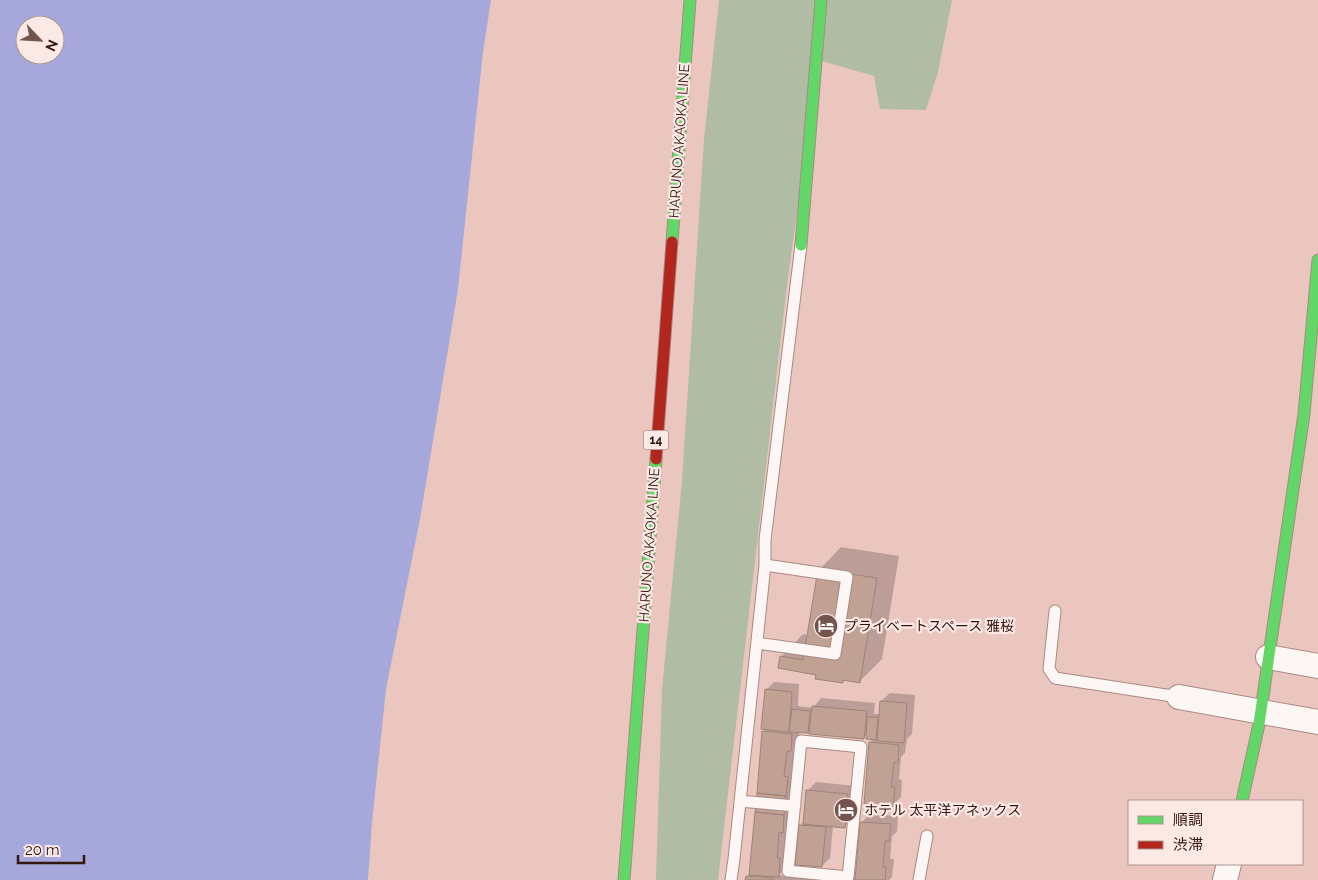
<svg xmlns="http://www.w3.org/2000/svg" width="1318" height="880" font-family="Raleway,'Noto Sans JP',sans-serif">
<style>
.green{fill:#b1bca5}
.water{fill:#a6a8db;fill-rule:evenodd}
.shadow{fill:#0003}
.building{fill:#c0a194;stroke:#a08377}
.lines{fill:none;stroke-linecap:round;stroke-linejoin:round}
.lane-casing{stroke:#a88a84;stroke-width:13}
.street-casing{stroke:#a88a84;stroke-width:26}
.fast-casing{stroke:#a88a84;stroke-width:13}
.jam-casing{stroke:#a88a84;stroke-width:13}
.lane{stroke:#fcf6f5;stroke-width:11}
.street{stroke:#fcf6f5;stroke-width:24}
.fast{stroke:#63d668;stroke-width:11}
.jam{stroke:#b3261e;stroke-width:11}
.labels{text-anchor:middle;dominant-baseline:central;stroke-width:4.5;stroke-linejoin:round;paint-order:stroke}
.shield{fill:#fbe9e5;stroke:#705550;stroke-width:1}
.shield-label{font-size:12px;font-weight:bold;fill:#341610}
.street-label{font-size:14px;fill:#341610;stroke:#fbe9e5}
.poi-label{font-size:14px;fill:#341610;stroke:#fbe9e5;text-anchor:start}
</style>
<rect width="100%" height="100%" fill="#eac6be"/>
<path class="green" d="M719 0H952L938 72 926 110 880 109 874 76 818 60 787 285 718 880H656L662 690 682 481 704 139Z"/>
<path class="water" d="M0 0H491L483 52 458 289 420 519 386 689 372 823 368 880H0ZM25 25H55V55H25Z"/>
<path class="shadow" d="M841 547 899 556 882 659 860 681 845 679 842 682 817 674 781 657 803 634 808 635 819 570Z
M774 682 799 684 798 706 813 708 821 698 875 703 874 714H880L881 701 890 693 915 695 912 734 907 739 905 753 901 757 899 779 902 780 901 797 893 805 870 742 874 738 867 734 864 738 811 729 807 732 799 731V742L794 747 792 769H796L791 823 786 828 784 850H788L786 868 779 875 796 877V879L803 872 857 877 862 822 870 814 898 816 897 832 892 836 890 859H894L892 877 889 880H747V877L751 873 763 732 767 729 766 690Z
M816 782 856 786 853 819 844 827 833 826 830 858 822 866 800 826 804 821 808 790Z"/>
<path class="building" d="M818 569 877 578 860 683 843 680V683L815 679 816 675 778 668 780 656 803 660Z
M765 689 792 692 789 732 761 729Z
M880 701 907 703 904 743 877 741Z
M812 706 867 711 864 739 809 734Z
M792 709 810 711 808 733 789 732Z
M867 717H878L876 740 866 739Z
M762 731 792 734 791 751H787L784 776 788 777 786 796 757 793Z
M869 742 899 745 898 762H894L891 787H895L893 807 864 804Z
M806 790 848 794 845 828 803 824Z
M757 793 786 796 784 815 755 812Z
M755 812 784 815 783 833 779 832 777 858H780L779 877 749 875Z
M860 822 891 824 889 841H885L883 867H886L885 880H855Z
M799 825 826 827 822 867 795 865Z
M746 876 773 878V880H745Z"/>
<g class="lines">
<g class="lane-casing">
<path id="lane" d="M1055 611 1049 669 1055 678 1179 697
M757 643 835 654 847 577 765 565
M801 741 861 747 848 877 788 871Z
M740 801 795 806
M731 880 734 859 765 565V540L801 245
M919 880 927 836"/>
</g>
<g class="street-casing">
<path id="street" d="M1268 657 1318 666
M1179 697 1318 722
M1225 880 1229 864"/>
</g>
<g class="fast-casing">
<path id="fast" d="M672 242 690 0
M801 245 821 0
M1242 801 1259 724 1304 414 1318 260
M624 880 656 459"/>
</g>
<g class="jam-casing">
<path id="jam" d="M656 459 672 242"/>
</g>
<use href="#lane" class="lane"/>
<use href="#street" class="street"/>
<use href="#fast" class="fast"/>
<use href="#jam" class="jam"/>
</g>
<defs>
<g id="hotel-disc" transform="scale(1.25)"><circle r="9.5" fill="#74544d" stroke="#fbe9e5"/><path d="M-6-4.5h1.5V1H6V5H4.5V3h-9V5H-6ZM-4 0a1.8 1.8 0 1 1 3.6 0ZM.5 0V-2.5h3Q6-2.5 6 0Z" fill="#fff"/></g>
</defs>
<g fill-rule="evenodd">
<use href="#hotel-disc" x="826" y="626"/>
<use href="#hotel-disc" x="846" y="810"/>
</g>
<g class="labels">
<rect class="shield" x="643.5" y="430.5" width="25" height="19" rx="4"/>
<g class="shield-label">
<text x="656" y="440">14</text>
</g>
<g class="street-label">
<text transform="translate(679 141) rotate(-86)">HARUNO AKAOKA LINE</text>
<text transform="translate(649 545) rotate(-86)">HARUNO AKAOKA LINE</text>
</g>
<g class="poi-label">
<text x="844" y="626">プライベートスペース 雅桜</text>
<text x="864" y="810">ホテル 太平洋アネックス</text>
</g>
</g>
<rect x="1128" y="800" width="175" height="65" fill="#fbe9e5" stroke="#ab9590"/>
<rect x="1138" y="816" width="25" height="8" fill="#63d668" stroke="#ab9590"/>
<text x="1173" y="825" font-size="15" fill="#341610">順調</text>
<rect x="1138" y="841" width="25" height="8" fill="#b3261e" stroke="#ab9590"/>
<text x="1173" y="850" font-size="15" fill="#341610">渋滞</text>
<g transform="translate(40 40) rotate(115)"><circle r="24" fill="#fbe9e5" stroke="#ab9590"/>
<path d="M0-4L9 19L0 12L-9 19Z" fill="#74544d"/>
<text y="-8" font-size="14" font-weight="bold" text-anchor="middle" fill="#341610">N</text>
</g>
<path d="M18 855v8h66v-8" fill="none" stroke="#341610" stroke-width="2.5"/>
<text x="25" y="855" font-size="15" fill="#341610" stroke="#fbe9e5" stroke-width="4" paint-order="stroke">20 m</text>
</svg>
